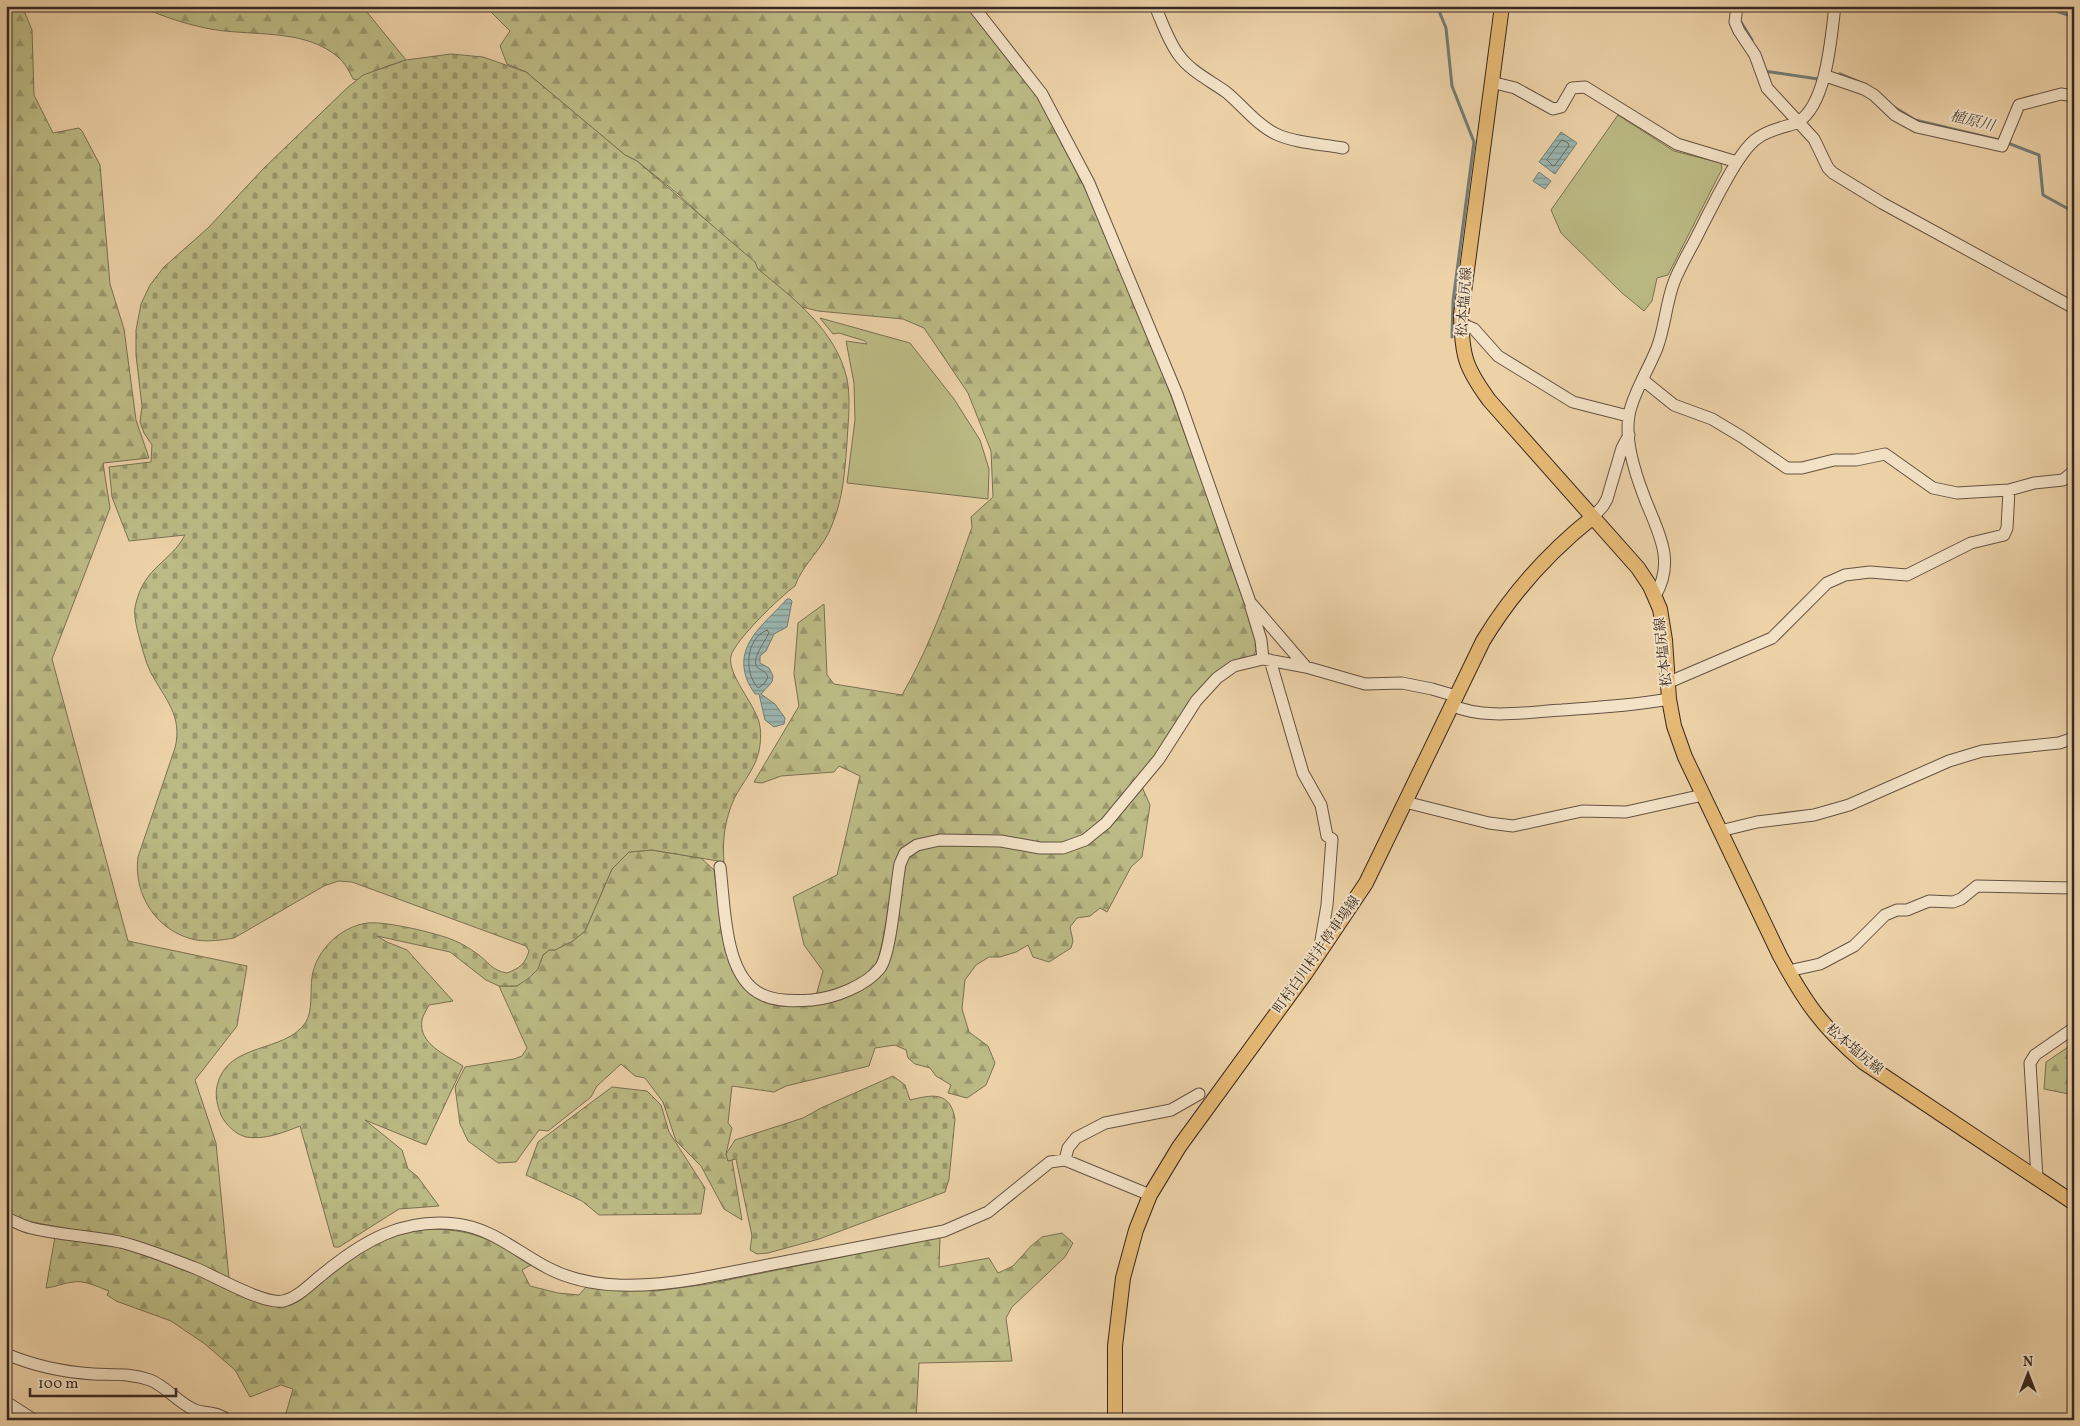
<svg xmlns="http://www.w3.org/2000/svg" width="2080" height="1426" font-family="Vollkorn,'Noto Serif JP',serif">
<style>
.grass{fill:#bcbb85;stroke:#7a7152}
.forest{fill:url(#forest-firs);stroke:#7a7152}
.cemetery{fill:url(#cemetery-stones);stroke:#7a7152}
.water{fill:url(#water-rules);stroke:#737d76}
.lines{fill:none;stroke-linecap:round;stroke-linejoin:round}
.shore{stroke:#696e68;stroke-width:1}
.stream{stroke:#737d76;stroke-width:3}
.minor-casing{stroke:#645242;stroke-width:13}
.major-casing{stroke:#372720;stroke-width:16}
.minor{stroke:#f3e2c6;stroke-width:11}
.major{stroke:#e6b974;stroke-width:14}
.labels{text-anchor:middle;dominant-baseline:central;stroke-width:4;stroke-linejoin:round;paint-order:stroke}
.street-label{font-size:14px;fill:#372720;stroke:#f3e2c6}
.water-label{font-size:15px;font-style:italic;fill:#504b44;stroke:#f3e2c6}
</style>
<defs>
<pattern id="forest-firs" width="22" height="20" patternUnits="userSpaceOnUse" patternTransform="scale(1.25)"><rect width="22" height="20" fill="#bcbb85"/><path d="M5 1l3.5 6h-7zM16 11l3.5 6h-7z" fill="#9a986c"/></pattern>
<pattern id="cemetery-stones" width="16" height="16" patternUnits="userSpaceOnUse" patternTransform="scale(1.25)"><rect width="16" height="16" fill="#bcbb85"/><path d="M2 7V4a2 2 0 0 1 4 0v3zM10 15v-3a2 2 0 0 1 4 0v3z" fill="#9a986c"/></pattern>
<pattern id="water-rules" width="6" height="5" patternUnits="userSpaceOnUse" patternTransform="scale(1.25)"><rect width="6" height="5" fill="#9bb6b0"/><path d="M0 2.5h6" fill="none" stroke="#7f948f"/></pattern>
</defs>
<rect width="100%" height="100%" fill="#edd2a8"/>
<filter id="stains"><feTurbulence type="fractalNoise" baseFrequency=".004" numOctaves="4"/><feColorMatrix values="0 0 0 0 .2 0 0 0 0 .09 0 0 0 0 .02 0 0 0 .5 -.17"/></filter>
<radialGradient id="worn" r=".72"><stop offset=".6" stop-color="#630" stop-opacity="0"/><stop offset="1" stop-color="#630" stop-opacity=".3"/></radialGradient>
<path class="grass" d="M1618 115 1674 151 1721 163 1722 169 1668 275 1657 278 1652 301 1644 311 1622 293 1561 233 1551 210Z
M820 318 910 343 954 399 980 440 989 469 988 499 847 483 855 420 854 383 846 341 867 344 865 341 839 333 833 334Z"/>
<path class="forest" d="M6 6H22L32 30 34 95 53 133 79 128 82 131 100 165 110 284 124 329 136 420 149 458 103 463 110 508 52 659 128 941 247 966 237 1026 195 1080 216 1143 229 1278 121 1239 32 1222 6 1213Z
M141 6H362L406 60 385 67 358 80 353 79C349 71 345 63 338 57 308 31 261 35 225 31 201 29 161 17 141 6Z
M490 6H966L1035 92 1090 198 1146 327 1244 597C1249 611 1261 642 1254 655L1236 661 1138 778 1150 805 1142 857 1131 867 1107 912 1100 908 1090 916 1077 918 1070 927 1073 941 1071 948 1049 962 1033 957 1028 945 1016 952 1000 957H989L976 965 965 980 962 1009 969 1032 988 1046 995 1063 986 1085 967 1098 948 1093 951 1085 936 1076 930 1068 915 1064 908 1058 906 1050 895 1045 875 1048 869 1066 786 1086 774 1092 732 1086 728 1123 732 1128 726 1154 728 1161 732 1160 742 1220 724 1209 701 1166 676 1141 663 1102 645 1078 635 1076 621 1064 597 1086 591 1097 548 1131 539 1130 516 1162 498 1163 468 1141 460 1124 455 1087 465 1067 514 1059 522 1056 527 1048 499 986H517L538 969 543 955 549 950H555L585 931 612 869 629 852 652 850 701 858 714 870 725 950 740 982 758 998 788 1005 813 1006 823 971 804 945 793 897 837 875 860 776 839 766 834 772 781 776 762 783 754 782 799 706 794 674 798 623 824 604 827 675 834 684 902 695C932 643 952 584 972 527L971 517 993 497 991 451 968 393 924 328 903 319 818 311 802 307 758 269 678 194 637 161 625 155 526 72 507 64 500 46 510 31 489 10Z
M2074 1043V1095L2044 1089 2046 1062Z
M423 1229C474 1229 489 1238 531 1265L522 1270 530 1286 558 1293 579 1295 587 1286 656 1291 708 1284 940 1237 939 1267 989 1258 998 1273 1013 1266 1031 1246 1042 1237 1062 1233 1073 1243 1065 1257 1012 1307 1006 1318 1012 1361 919 1363 916 1420H284L293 1389 281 1385 250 1397 235 1370 205 1344 171 1321 116 1301 107 1295 109 1291C98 1287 85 1280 73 1282 64 1283 55 1287 46 1288L55 1237 116 1245 185 1270 274 1306 321 1281 369 1247 386 1238Z"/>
<path class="cemetery" d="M451 54 483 57 526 72 625 155 637 161 755 262 758 269C794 299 836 330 847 379 851 399 848 422 847 443 845 470 843 499 832 525 824 548 803 563 795 586 780 597 735 640 731 656 727 674 754 703 759 722 761 729 761 738 760 745 758 766 743 781 734 799 725 819 722 841 724 862L652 850 629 852 612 869 585 931 573 941 555 950H549L543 955 538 969 529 978 517 986H499L486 980 450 952 377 936 387 942 407 950 453 1001 429 1005C427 1009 423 1015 422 1020 418 1044 446 1055 463 1066L426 1145 365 1120 402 1150 408 1169 417 1176 439 1206 399 1209 339 1247H334L300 1126C282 1133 265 1140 246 1137 235 1134 226 1125 221 1115 217 1105 215 1096 217 1086 227 1041 285 1054 306 1022 313 1010 310 991 312 977 316 950 341 926 368 923 385 921 437 933 453 940 461 943 469 948 476 953 488 961 492 971 507 973 520 968 525 964 529 951L526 946 352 882 338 881 324 886 234 938C222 940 209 942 196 940 157 932 133 895 138 857L175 748C183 716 165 699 151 673 145 661 142 647 138 633 136 624 133 612 136 603 145 566 170 563 185 535L129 541 112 497 109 467 151 462 152 445 144 433 140 422 142 406 136 355V330L141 304 150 285 164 267 208 228 264 168 347 88 363 75 406 60Z
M893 1076 905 1085 910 1100C931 1095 950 1090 955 1119L949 1179 945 1192 819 1239 768 1253 757 1254 750 1250 752 1236 736 1159 728 1161 726 1154 735 1140 803 1118 821 1108Z
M612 1087 647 1091 661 1105 669 1132 705 1188 701 1214 599 1215 582 1201 526 1175 538 1142Z"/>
<path class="water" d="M1561 132 1577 143 1555 174 1539 162Z
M1539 172 1551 181 1545 189 1533 181Z
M787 599H790L792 601 787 627 774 634 766 651 760 656V663L769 668 773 676 772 682 761 694 775 704 785 718 784 724 774 727 765 720 759 694H755C751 688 746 680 745 673 737 641 769 620 787 599Z"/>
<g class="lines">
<path class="shore" d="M1562 140 1568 143 1569 146 1555 165 1553 166 1547 160Z
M767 630 769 633C765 641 751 660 757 667 761 671 765 670 768 677L764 684 758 688C744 673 745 639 767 630Z"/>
<path class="stream" d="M1437 6 1446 28 1452 86 1474 142 1453 301 1452 337
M2041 6 2074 17
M1741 22 1752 40
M1764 71 1818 79
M1835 75 1840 74 1859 82
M1894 107 1915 120 1999 140
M2005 142 2039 155 2043 195 2074 212"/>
<g class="minor-casing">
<path id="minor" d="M973 6 1042 94 1089 183 1177 394 1250 602 1306 667
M1155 6C1162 22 1168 40 1178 54 1190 71 1209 80 1226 92 1242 105 1257 125 1276 134 1296 143 1321 144 1343 148
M1737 6 1735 22 1739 31 1755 55 1767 88 1814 139 1828 168 1833 173 1882 203 2074 308
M1826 76 1864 89 1874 95 1895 115 1917 127 2002 146 2019 105 2061 94 2074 96
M1491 82 1515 88 1553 109 1561 107 1572 88 1585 87 1677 144 1737 162
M1462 324 1474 329 1498 356 1573 402 1628 416
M1643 380 1674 405 1712 419 1742 437 1787 468H1802L1834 460H1856L1885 454 1933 488 1957 493 2009 490 2034 483 2063 480 2074 471
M1593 517 1603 506 1607 499 1622 448 1629 435
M1655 596C1676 561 1658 532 1645 499 1635 473 1622 435 1631 407 1637 387 1649 368 1657 348 1665 327 1666 303 1674 282 1679 269 1687 255 1694 242 1708 215 1721 187 1737 162 1750 142 1757 135 1780 128 1785 126 1793 125 1798 122 1827 104 1831 37 1835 6
M1251 607 1261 640 1263 659
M1270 660 1303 773 1321 805 1327 836 1332 839 1327 905 1319 952
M1667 683 1772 638 1827 583 1845 575 1870 572 1907 575 1971 543 2004 535 2007 528 2009 490
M1451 705C1484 720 1527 712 1562 710 1599 707 1632 706 1669 699
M1405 802 1489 823 1513 826 1582 811 1626 812 1703 795
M1720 831 1757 822 1814 815 1849 805 1949 761 1982 751 2059 743 2074 738
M720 867C725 904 723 978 763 995 777 1002 797 1001 812 1000 834 998 866 986 880 968 891 954 896 885 900 864L905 853 917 845 940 840 1001 841 1040 848H1063L1085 840 1106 823 1159 759 1196 701 1217 678 1234 666 1263 659 1306 667 1365 684 1402 683 1432 689 1456 696
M1788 971 1820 964 1854 946 1885 915 1897 910H1907L1929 901 1953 902 1961 899 1977 886 2074 888
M1065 1160 1068 1148 1076 1138 1105 1123 1171 1110 1199 1094
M2037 1178 2030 1063 2035 1055 2074 1028
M6 1218C14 1221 22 1226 31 1228 60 1235 91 1236 120 1242 145 1248 171 1259 195 1268 215 1276 264 1305 283 1301 298 1298 311 1283 323 1274 363 1241 402 1218 456 1224 492 1228 517 1252 548 1268 592 1291 648 1287 696 1279L944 1231 988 1212 1050 1162 1065 1160 1150 1195
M6 1354C32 1365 64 1372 93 1374 112 1375 131 1373 150 1380 166 1386 178 1403 195 1410 206 1414 219 1412 227 1420
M6 1402 34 1420"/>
</g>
<g class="major-casing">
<path id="major" d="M1502 6 1461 315C1462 356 1465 367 1489 400L1638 568 1650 586 1660 609 1665 640 1669 699 1674 726 1685 757 1780 956C1805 1002 1822 1027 1863 1062L2074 1203
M1115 1420V1346L1123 1278 1136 1230 1150 1195 1179 1147 1305 974 1366 883 1483 641C1512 593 1549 552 1593 517"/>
</g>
<use href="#minor" class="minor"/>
<use href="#major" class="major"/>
</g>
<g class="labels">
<g class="street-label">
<text transform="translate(1465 302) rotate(-86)">松本塩尻線</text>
<text transform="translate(1664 652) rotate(-96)">松本塩尻線</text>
<text transform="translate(1317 955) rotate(-55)">町村白川村井停車場線</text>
<text transform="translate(1854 1050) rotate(40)">松本塩尻線</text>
</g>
<g class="water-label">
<text transform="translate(1972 122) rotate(14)">植原川</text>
</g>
</g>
<rect width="2080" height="1426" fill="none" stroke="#edd2a8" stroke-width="25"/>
<rect x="8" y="8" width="2065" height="1411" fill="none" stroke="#372720" stroke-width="2.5"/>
<rect x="12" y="12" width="2055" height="1401" fill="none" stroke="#372720"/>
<g transform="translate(2028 1374)" stroke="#f3e2c6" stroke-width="4" paint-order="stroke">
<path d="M0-4L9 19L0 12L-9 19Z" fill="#372720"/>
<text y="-8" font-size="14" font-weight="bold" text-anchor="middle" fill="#372720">N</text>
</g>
<path d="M30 1388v8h146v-8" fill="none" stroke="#372720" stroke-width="2.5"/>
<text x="38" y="1388" font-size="15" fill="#372720" stroke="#f3e2c6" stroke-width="4" paint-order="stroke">100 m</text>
<rect width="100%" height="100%" filter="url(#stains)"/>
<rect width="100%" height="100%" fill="url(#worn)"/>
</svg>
